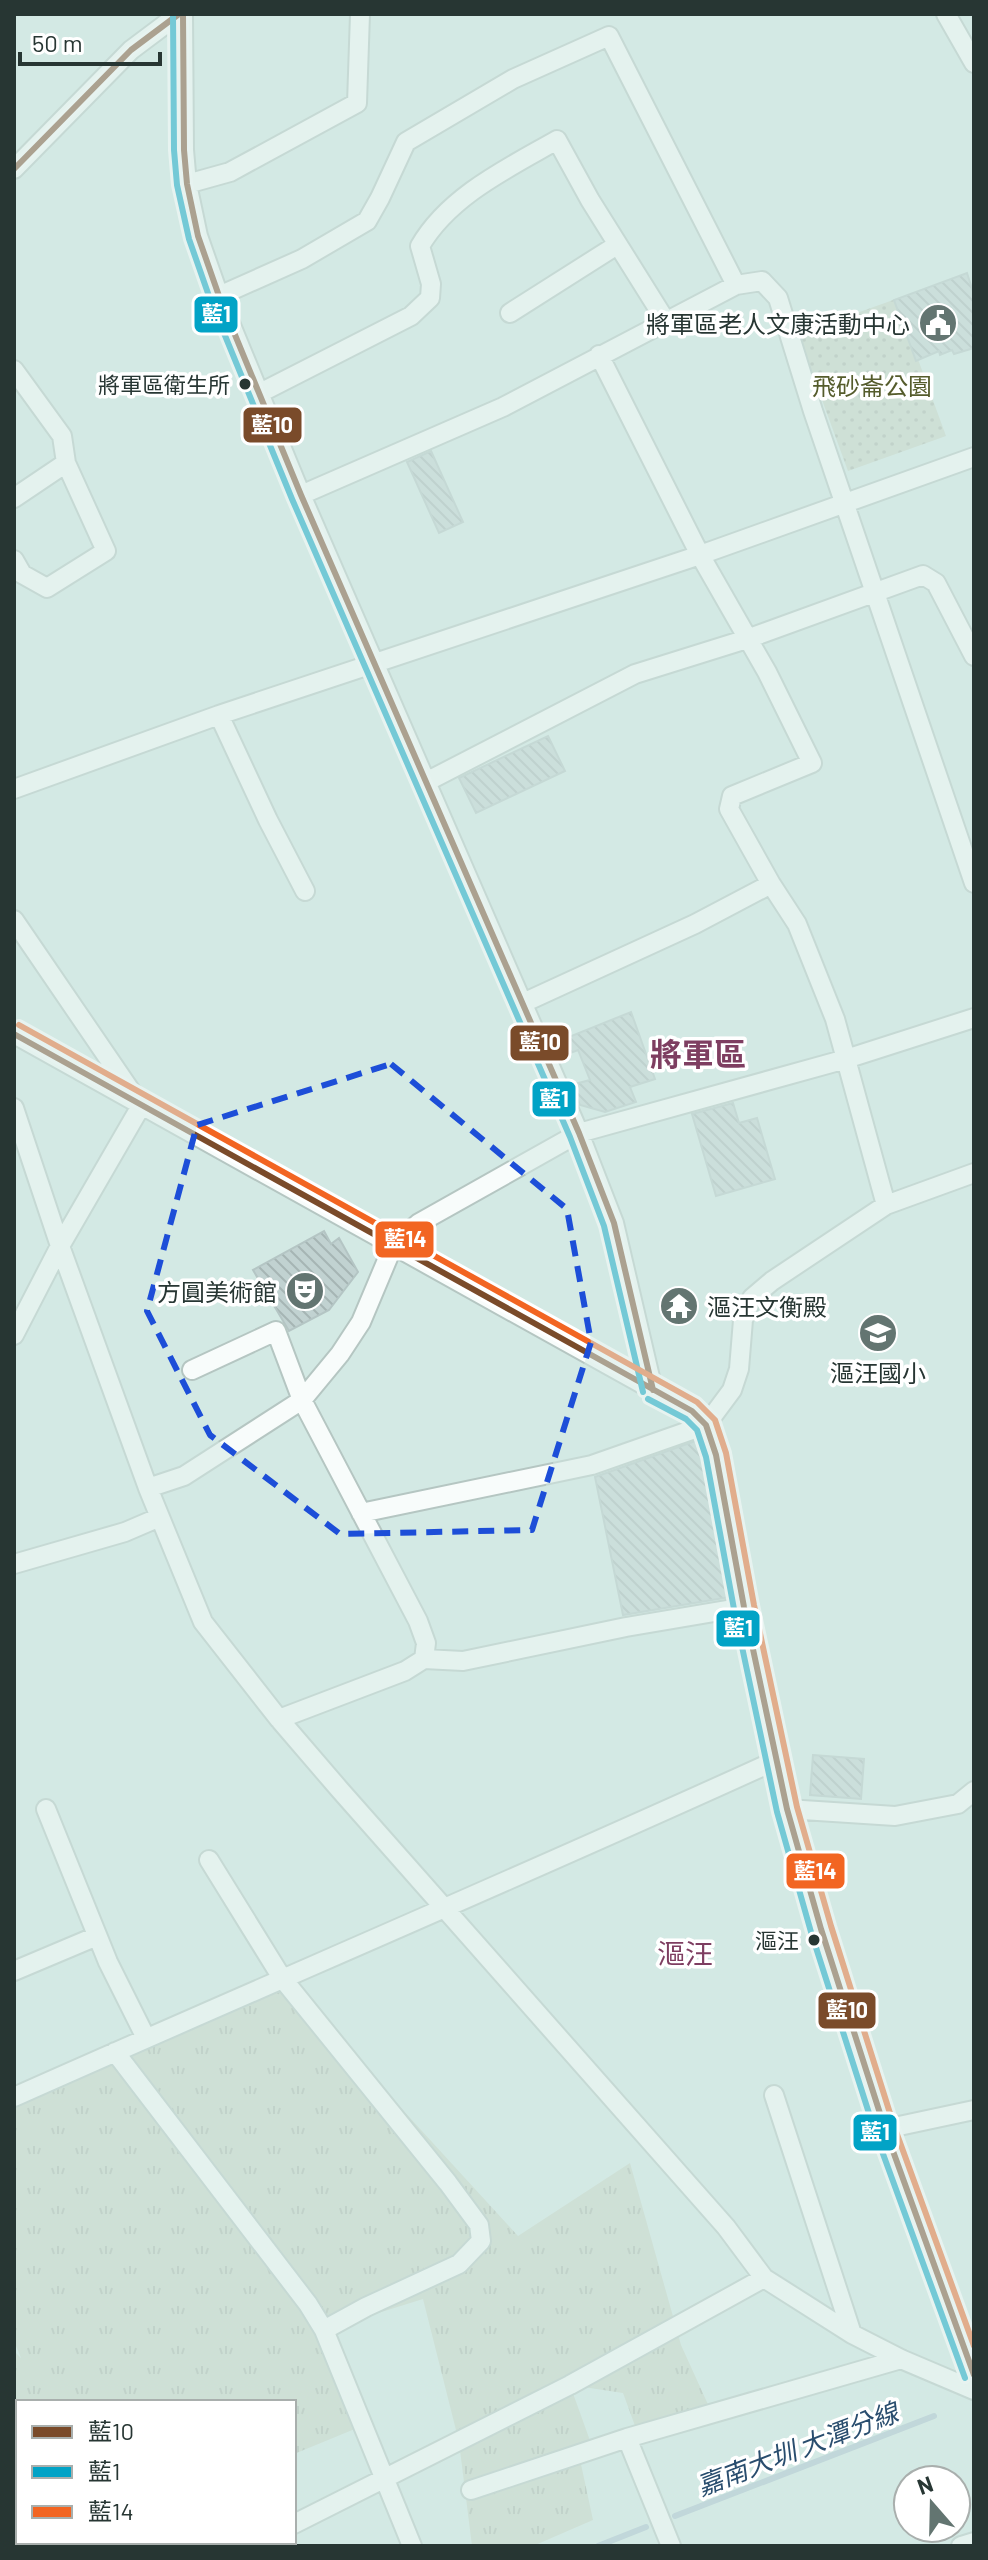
<svg xmlns="http://www.w3.org/2000/svg" width="988" height="2560" font-family="Barlow,'Noto Sans TC',sans-serif">
<style>
.grass{fill:url(#grass-tufts)}
.park{fill:url(#park-dots)}
.lines{fill:none;stroke-linecap:round;stroke-linejoin:round}
.stream{stroke:#aac0ce;stroke-width:6}
.building{fill:url(#building-back-hatch);stroke:#b4c5c4;stroke-width:2}
.minor-casing{stroke:#b5c6c2;stroke-width:22}
.minor{stroke:#f8fcfb;stroke-width:18}
.bus-1-casing{stroke:#fff;stroke-width:12}
.bus-2-casing{stroke:#fff;stroke-width:12}
.bus-3-casing{stroke:#fff;stroke-width:12}
.bus-1{stroke:#7a4b2a;stroke-width:6}
.bus-2{stroke:#02a3c6;stroke-width:6}
.bus-3{stroke:#f26522;stroke-width:6}
.marked{fill:none;stroke:#1d4ed8;stroke-width:6;stroke-dasharray:16 10;stroke-linejoin:round}
.bus-dot{fill:#273633;stroke:#fff;stroke-width:3}
.labels{text-anchor:middle;dominant-baseline:central;stroke-width:7;stroke-linejoin:round;paint-order:stroke}
.bus-label{font-size:22px;fill:#273633;stroke:#fff;text-anchor:end}
.poi-label{font-size:24px;fill:#273633;stroke:#fff;text-anchor:end}
.park-label{font-size:24px;fill:#555c2c;stroke:#fff}
.water-label{font-size:26px;font-style:italic;fill:#294d6e;stroke:#fff}
.quarter-label{font-size:28px;fill:#7e3e61;stroke:#fff}
.district-label{font-size:32px;font-weight:bold;fill:#7e3e61;stroke:#fff}
.line-badge{stroke:#fff;stroke-width:3}
.badge-label{font-size:22px;text-anchor:middle;font-weight:bold;fill:#fff}
</style>
<defs>
<pattern id="grass-tufts" width="24" height="20" patternUnits="userSpaceOnUse" patternTransform="scale(2)"><rect width="24" height="20" fill="#c8d4c6"/><path d="M3 7l-1-3M5 7V3M7 7l1-3M15 17l-1-3M17 17v-4M19 17l1-3" fill="none" stroke="#acb7ab"/></pattern>
<pattern id="park-dots" width="8" height="8" patternUnits="userSpaceOnUse" patternTransform="scale(2)"><rect width="8" height="8" fill="#c8d4c6"/><path d="M2 2h.1M6 6h.1" fill="none" stroke="#acb7ab" stroke-width="1.8" stroke-linecap="round"/></pattern>
<pattern id="building-back-hatch" width="6" height="6" patternUnits="userSpaceOnUse" patternTransform="scale(2)"><rect width="6" height="6" fill="#c1d2d1"/><path d="M-1 5l2 2M0 0l6 6M5-1l2 2" fill="none" stroke="#a6b5b4"/></pattern>
</defs>
<rect width="100%" height="100%" fill="#d3e9e4"/>
<path class="grass" d="M282 1978 518 2236 630 2163 681 2345 711 2411 638 2434 623 2393 570 2385 593 2449 579 2455 593 2520 533 2546H472L459 2442 423 2299 324 2330 362 2426 294 2454V2402H18V2523L14 2513V2351L21 2358 14 2341V2097Z"/>
<path class="park" d="M896 299 946 436 848 471 798 334Z"/>
<g class="lines">
<path class="stream" d="M675 2516 934 2416
M598 2546 646 2527"/>
</g>
<path class="building" d="M967 273 974 295V348L954 354 952 350 940 355 939 351 916 361 894 300Z
M431 451 463 522 439 533 407 462Z
M548 736 565 771 476 813 459 778Z
M631 1012 655 1079 630 1087 636 1102 605 1112 580 1105 571 1085 590 1080 578 1050 560 1057 554 1043Z
M733 1103 739 1123 757 1118 775 1179 716 1196 692 1114Z
M324 1231 331 1244 339 1238 358 1272 329 1310 289 1331 253 1270Z
M698 1440 704 1458 730 1597 623 1615 595 1477Z
M813 1755 864 1759 861 1799 810 1795Z"/>
<g class="lines">
<g class="minor-casing">
<path id="minor" d="M183 14 184 150 187 184 198 236 219 296 301 495 579 1133 614 1223 653 1390
M946 14 974 63
M14 169 131 50 179 14
M187 184 230 172 357 103 360 14
M219 296 302 259 367 221 380 198 406 142 513 79 609 36 736 285
M510 313 617 245
M599 355 700 555 767 672 812 763 732 796 729 809 771 884 797 924 835 1019 886 1205
M14 370 62 436 66 463 106 551 47 588 22 574 14 560
M258 394 411 316 430 298 431 284 420 246C449 196 508 168 557 140L590 200 667 323
M301 495 503 407 736 285 762 281 778 298 813 411 974 883
M14 498 66 463
M219 715 268 820 305 891
M426 782 635 674 747 639 923 575 936 583 974 656
M14 789 219 715 700 555 974 457
M14 920 141 1106 60 1246 14 1335
M523 1003 695 924 771 884
M14 1034 653 1390 692 1411 706 1425 716 1455 744 1607 787 1809 821 1929 885 2129 974 2375
M14 1108 60 1246 148 1488 203 1622 279 1719 340 1790 726 2227 764 2278 852 2334 901 2359 974 2390
M192 1370 276 1331 302 1400 418 1621 426 1643 424 1659
M148 1488 184 1476 302 1400 340 1354 361 1322 393 1246 419 1223 579 1133 846 1059 974 1018
M361 1513 592 1465 706 1425 732 1390 739 1369 743 1320 752 1298 772 1281 886 1205 974 1173
M14 1564 125 1532 160 1517
M279 1719 405 1671 424 1659 463 1661 626 1627 744 1607
M46 1809 108 1962 146 2038
M787 1809 895 1816 958 1804 974 1791
M209 1860 282 1978 448 2183 479 2225 481 2241 459 2264 366 2307 324 2330
M14 1971 97 1936
M115 2052 308 2304 324 2330 412 2546
M774 2095 852 2334
M14 2097C268 1984 525 1875 779 1759
M885 2129 974 2110
M627 2438 671 2546
M471 2490 627 2438 901 2359
M294 2524 570 2385 764 2278
M248 2546 256 2542
M961 2546 974 2542"/>
</g>
<use href="#minor" class="minor"/>
<g class="bus-1-casing">
<path id="bus-1" d="M183 14 184 150 187 184 198 236 219 296 301 495 579 1133 614 1223 653 1390
M14 169 131 50 179 14
M14 1034 692 1411 706 1425 716 1455 744 1607 787 1809 821 1929 885 2129 974 2375"/>
</g>
<g class="bus-2-casing">
<path id="bus-2" d="M173 14 174 150 177 185 189 239 210 299 292 499 570 1137 604 1226 643 1392
M648 1399 686 1419 697 1430 706 1457 734 1609 777 1812 811 1932 875 2132 965 2378"/>
</g>
<g class="bus-3-casing">
<path id="bus-3" d="M19 1025 697 1402 715 1420 726 1453 754 1605 797 1807 831 1926 894 2126 974 2346"/>
</g>
<use href="#bus-1" class="bus-1"/>
<use href="#bus-2" class="bus-2"/>
<use href="#bus-3" class="bus-3"/>
</g>
<path d="M0 0H988V2560H0ZM391 1064 567 1209 591 1342 532 1530 340 1534 210 1435 147 1311 197 1125Z" fill="#d3e9e4" fill-opacity=".55" fill-rule="evenodd"/>
<path class="marked" d="M391 1064 567 1209 591 1342 532 1530 340 1534 210 1435 147 1311 197 1125Z"/>
<defs>
<g id="civic-disc" transform="scale(2)"><circle r="9.5" fill="#637571" stroke="#fff"/><path d="M-.6-6.5H3V-4.5H.6V-3L4-1V1h2V6H-6V1h2V-1L-.6-3ZM-1.2 2.5V6h2.4V2.5Z" fill="#fff"/></g>
<g id="theatre-disc" transform="scale(2)"><circle r="9.5" fill="#637571" stroke="#fff"/><path d="M-5-5.5Q0-4 5-5.5V0Q5 5 0 6Q-5 5-5 0ZM-3.3-2.5H-1v1.5H-3.3ZM1-2.5H3.3v1.5H1ZM-2.8 1Q0 5.5 2.8 1Z" fill="#fff"/></g>
<g id="temple-disc" transform="scale(2)"><circle r="9.5" fill="#637571" stroke="#fff"/><path d="M0-6L5-2H3V0L6.5 2.5H4V6H1.5V3h-3V6H-4V2.5H-6.5L-3 0V-2H-5Z" fill="#fff"/></g>
<g id="school-disc" transform="scale(2)"><circle r="9.5" fill="#637571" stroke="#fff"/><path d="M0-5L7-2L0 1L-7-2ZM-4 1L0 2.5L4 1V4Q0 6-4 4Z" fill="#fff"/></g>
</defs>
<g fill-rule="evenodd">
<use href="#civic-disc" x="938" y="323"/>
<use href="#theatre-disc" x="305" y="1291"/>
<use href="#temple-disc" x="679" y="1306"/>
<use href="#school-disc" x="878" y="1333"/>
</g>
<g class="bus-dot">
<circle cx="245" cy="384" r="7"/>
<circle cx="814" cy="1940" r="7"/>
</g>
<g class="labels">
<g class="bus-label">
<text x="230" y="384">將軍區衛生所</text>
<text x="799" y="1940">漚汪</text>
</g>
<g class="poi-label">
<text x="910" y="323">將軍區老人文康活動中心</text>
<text x="277" y="1291">方圓美術館</text>
<text x="707" y="1306" text-anchor="start">漚汪文衡殿</text>
<text x="878" y="1372" text-anchor="middle">漚汪國小</text>
</g>
<g class="park-label">
<text x="872" y="385">飛砂崙公園</text>
</g>
<g class="water-label">
<text transform="translate(797 2448) rotate(-21)">嘉南大圳 大潭分線</text>
</g>
<g class="quarter-label">
<text x="685" y="1953">漚汪</text>
</g>
<g class="district-label">
<text x="698" y="1053">將軍區</text>
</g>
</g>
<g class="line-badge">
<rect x="193" y="295" width="46" height="39" rx="8" fill="#02a3c6"/>
<rect x="242" y="406" width="61" height="38" rx="8" fill="#7a4b2a"/>
<rect x="509" y="1024" width="61" height="38" rx="8" fill="#7a4b2a"/>
<rect x="531" y="1080" width="46" height="38" rx="8" fill="#02a3c6"/>
<rect x="374" y="1220" width="61" height="39" rx="8" fill="#f26522"/>
<rect x="715" y="1609" width="46" height="39" rx="8" fill="#02a3c6"/>
<rect x="785" y="1852" width="61" height="38" rx="8" fill="#f26522"/>
<rect x="817" y="1991" width="60" height="39" rx="8" fill="#7a4b2a"/>
<rect x="852" y="2113" width="46" height="39" rx="8" fill="#02a3c6"/>
</g>
<g class="badge-label">
<text x="216" y="322">藍1</text>
<text x="272" y="433">藍10</text>
<text x="540" y="1050">藍10</text>
<text x="554" y="1107">藍1</text>
<text x="405" y="1247">藍14</text>
<text x="738" y="1636">藍1</text>
<text x="815" y="1879">藍14</text>
<text x="847" y="2018">藍10</text>
<text x="875" y="2140">藍1</text>
</g>
<rect width="988" height="2560" fill="none" stroke="#273633" stroke-width="32"/>
<rect x="16" y="2400" width="280" height="144" fill="#ffffff" stroke="#a9afad" stroke-width="2"/>
<rect x="32" y="2426" width="40" height="12" fill="#7a4b2a" stroke="#a9afad" stroke-width="2"/>
<text x="88" y="2440" font-size="24" fill="#273633">藍10</text>
<rect x="32" y="2466" width="40" height="12" fill="#02a3c6" stroke="#a9afad" stroke-width="2"/>
<text x="88" y="2480" font-size="24" fill="#273633">藍1</text>
<rect x="32" y="2506" width="40" height="12" fill="#f26522" stroke="#a9afad" stroke-width="2"/>
<text x="88" y="2520" font-size="24" fill="#273633">藍14</text>
<g transform="translate(932 2504) rotate(340)"><circle r="38" fill="#ffffff" stroke="#a9afad" stroke-width="2"/>
<path d="M0-6L14 30L0 20L-14 30Z" fill="#637571"/>
<text y="-12" font-size="22" font-weight="bold" text-anchor="middle" fill="#273633">N</text>
</g>
<path d="M20 52v12h140v-12" fill="none" stroke="#273633" stroke-width="4"/>
<text x="32" y="52" font-size="24" fill="#273633" stroke="#ffffff" stroke-width="6" paint-order="stroke">50 m</text>
</svg>
